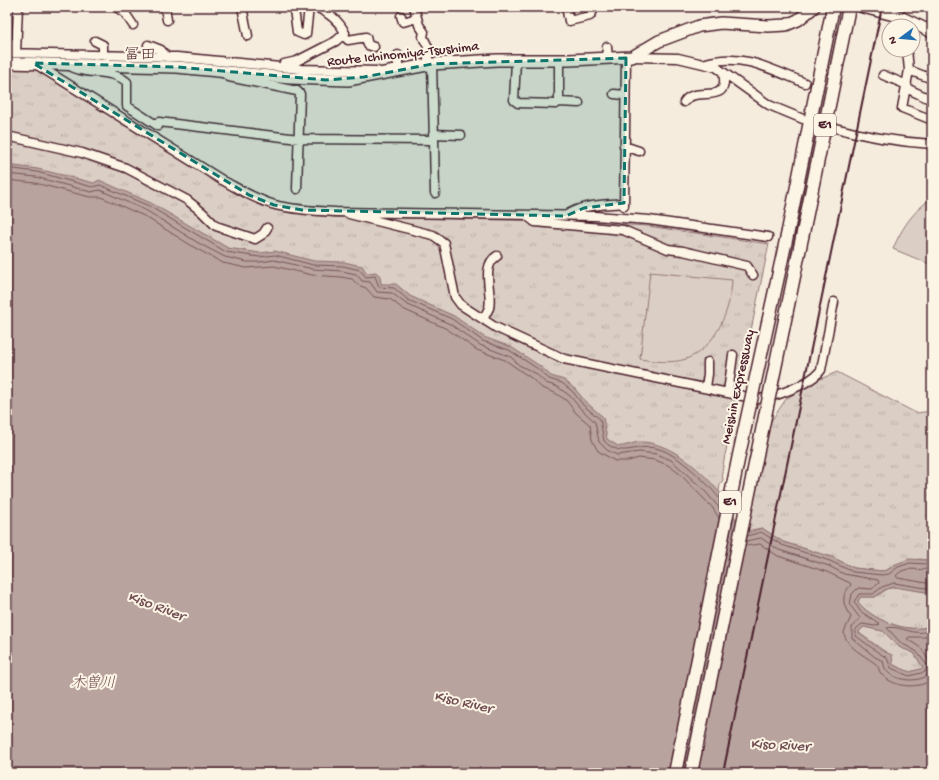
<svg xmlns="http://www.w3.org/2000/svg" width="939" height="780" font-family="'Gochi Hand','Klee One',sans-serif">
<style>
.grass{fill:url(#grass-tufts);stroke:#927678}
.pitch{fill:#dbcec4;stroke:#927678}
.water{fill:#b8a39e;stroke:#8c6e70;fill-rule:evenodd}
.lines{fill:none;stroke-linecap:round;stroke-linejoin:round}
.shore{stroke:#765459;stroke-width:1}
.minor-casing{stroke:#4a1f2b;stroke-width:11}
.major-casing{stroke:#4a1f2b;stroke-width:14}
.highway-casing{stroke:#4a1f2b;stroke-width:15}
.minor{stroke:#fcf5e5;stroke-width:8}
.major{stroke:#fcf5e5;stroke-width:11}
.highway{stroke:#fcf5e5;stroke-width:12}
.rail{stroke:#4a1f2b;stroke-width:2}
.highway-bridge-casing{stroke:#4a1f2b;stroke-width:15;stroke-linecap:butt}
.highway-bridge{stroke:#fcf5e5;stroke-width:12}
.marked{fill:#0f766e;fill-opacity:0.2;stroke:#0f766e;stroke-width:3;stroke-dasharray:8 5;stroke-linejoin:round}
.labels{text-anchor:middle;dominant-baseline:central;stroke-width:4;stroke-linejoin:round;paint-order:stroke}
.shield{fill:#fcf5e5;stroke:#7f5f63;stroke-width:1}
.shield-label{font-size:13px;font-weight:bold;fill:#4a1f2b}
.street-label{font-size:14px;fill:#4a1f2b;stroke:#fcf5e5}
.water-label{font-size:15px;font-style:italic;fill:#704d53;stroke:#fcf5e5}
.quarter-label{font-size:16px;fill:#4a1f2b;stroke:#fcf5e5}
</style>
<defs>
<pattern id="grass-tufts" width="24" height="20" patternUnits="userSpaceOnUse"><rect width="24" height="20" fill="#dbcec4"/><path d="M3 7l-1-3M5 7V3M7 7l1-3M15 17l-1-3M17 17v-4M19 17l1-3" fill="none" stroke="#bdb0a9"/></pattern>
</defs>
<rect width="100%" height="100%" fill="#f5ecde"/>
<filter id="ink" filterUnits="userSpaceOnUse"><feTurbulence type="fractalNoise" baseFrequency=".025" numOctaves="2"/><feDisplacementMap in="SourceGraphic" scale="8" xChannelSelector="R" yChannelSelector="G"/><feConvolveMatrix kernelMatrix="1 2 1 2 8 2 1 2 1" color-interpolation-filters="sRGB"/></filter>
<g filter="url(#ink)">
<path class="grass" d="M7 68H33L220 184C264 208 286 214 336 217L564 221 648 226 769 244 724 460 722 472 723 480 720 484 718 499 628 455 417 300 386 285 266 257 223 249 7 167Z
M837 372 916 413 932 411V552L926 560 920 559 896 564 887 570 882 571 854 568 832 557 783 542 762 528 745 531 765 430 786 399 811 383Z
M898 587 932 593V614L927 615 929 623 927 627C905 633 871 619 858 602L860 597H875L889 588Z
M864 627 883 631 899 647 914 653 924 668 910 672 893 665 887 653 859 633 860 630Z"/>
<path class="pitch" d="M932 198V265L893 249C901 229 913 211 932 198Z
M650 272 732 280C731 309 716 348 686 359 671 364 654 361 640 359Z"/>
<path class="water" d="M7 165 38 169 94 183 99 180 151 203 228 248 260 253 275 251 314 261 344 262 362 266 367 273 376 272 380 276 381 284H396L410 296 454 316 484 337 511 347 540 366 551 376 564 380 575 389 586 402 603 417 607 439 618 446C625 447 631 443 639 442 671 441 705 473 724 498 732 507 735 524 745 531L749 532 762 528 783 542 832 557 854 568 882 571 887 570 896 564 909 559 926 560 932 552V593L894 587 884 590 875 597H860L858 602C871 619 905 633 927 627L929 623 927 614H932V773H7ZM864 627 883 631 899 647 914 653 923 668 910 672 893 665 892 655 881 650 859 633 860 630Z"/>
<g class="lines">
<path class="shore" d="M7 168 37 172 92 187 100 185 149 206 226 252 259 257 275 255 313 265 343 266 360 270 366 277 375 276 379 287 394 288 408 300 452 319 483 341 509 350 538 369 549 379 562 383 573 392 583 405 600 419 604 441C623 460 636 442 659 449 678 454 711 486 722 502
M7 174 36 177 91 192 100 190 147 211 200 244 225 257 247 262H260L274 260 313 269 342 271 356 274 362 281 370 282 377 292 392 293 406 304 450 324 480 345 511 357 519 365 535 373 546 383 558 387 570 396 580 408 595 422 599 442 607 450 617 455 639 452 657 454 671 460 704 490 721 510
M7 180 35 183 90 197H101L144 216 197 249 223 263 246 268 274 266 312 275 341 277 352 279 358 285 366 288 374 297 390 299 403 309 447 329 477 350 505 360 531 378 542 388 555 393 566 400 576 413 590 425 592 440 598 451 615 461H628L639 458 655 460 668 465 680 474 712 507 719 518
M747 536 761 532 782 545 830 561 853 572 882 575 889 574 898 567 910 563 926 564 932 561
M746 541 761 538 779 550 829 566 844 574 878 580 879 583 872 589 858 588 852 594 850 605 860 618 852 627V638L875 657 883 661C884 664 884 667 886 670 894 682 927 685 932 669
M745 546 760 544 778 556 827 572 850 583 851 585C840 596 843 606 851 617L844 632C845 647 866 656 876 664 879 667 879 672 882 675 895 688 918 689 932 680
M932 567C920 574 906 563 896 576L898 578 932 584
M932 589 894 583 882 587 873 594H859L854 602 860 611 880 624 875 626 862 624 856 629V636L879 653 887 658 891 668 909 676 925 672 927 665 916 651 901 643 887 628C900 624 919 640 932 628
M932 634 925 637H909L907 639 921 648 932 666"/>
<g class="minor-casing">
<path id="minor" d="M116 7 125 13 133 25
M165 7 167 20
M242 7 248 36
M296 7 294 9 297 32 304 35 306 34 309 7
M414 7 419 25 424 32 423 37 428 47V65
M566 7 569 21 590 16 593 11 592 7
M401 16 403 22 417 18
M343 35 348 40 366 37 368 45 374 47
M95 41 103 45V55
M9 42 10 53
M148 45 161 50 167 57
M607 47 608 59
M907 50 909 70
M7 53 177 57 301 69 377 71
M16 53 18 7
M632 57 678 58 716 67 769 105 803 119
M516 60 514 100 518 103 556 104 559 102V60
M34 63 222 180C239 189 256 200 275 205 295 210 316 211 336 212L595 216 649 220 768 237
M706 63C741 52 773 70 805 83
M67 64C84 77 110 67 127 82V106L158 126 159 122 299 139 434 140 432 64
M284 64 297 61 336 41 345 33C339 20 329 13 316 7
M398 71V55
M226 75 229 77 297 91 300 94 297 189
M883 75 907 85
M932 79 909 70 902 108 932 120
M906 88 932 100
M614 94 625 95
M559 102 579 103
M684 102C695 84 731 108 723 72
M831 127C864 136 898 142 932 144
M433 134 461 135
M7 136 82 153 126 168 187 200 202 212 216 226 255 239 263 234 267 228
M434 140 435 193
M624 146 639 151
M624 206 626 58
M349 214 433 235 444 243 455 297 461 305 495 327 564 359 757 399C773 398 811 384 821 370L834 302
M526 215 535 222 623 230 668 249 683 251 747 266 753 275
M567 215C582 204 606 205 624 203
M483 319C485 316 487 312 489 308 493 293 480 266 497 256
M706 387 708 374V362
M728 392 733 355"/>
</g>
<g class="major-casing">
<path id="major" d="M863 7 898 16 932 32
M7 63 177 67 290 78 348 80 432 64 497 60H569L632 57 659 41 699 26 721 23 768 26 786 25 798 20 814 7"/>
</g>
<g class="highway-casing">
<path id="highway" d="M788 231 833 7
M803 233 849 7"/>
</g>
<use href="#minor" class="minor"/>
<use href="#major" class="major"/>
<use href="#highway" class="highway"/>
<path class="rail" d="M723 773 882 7"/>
<g class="highway-bridge-casing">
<path id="highway-bridge" d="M675 773 739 455 788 231
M691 773 803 233"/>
</g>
<use href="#highway-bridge" class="highway-bridge"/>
</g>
</g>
<path class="marked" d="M626 58 624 203 584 208 566 216 302 210 274 205 249 195 33 63 177 67 326 80 364 77 432 64Z"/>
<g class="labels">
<g class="shield">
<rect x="814" y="114" width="22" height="22" rx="3"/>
<rect x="719" y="491" width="22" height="22" rx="3"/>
</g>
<g class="shield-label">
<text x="825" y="125">E1</text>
<text x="730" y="502">E1</text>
</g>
<g class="street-label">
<text transform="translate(403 55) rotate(-6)">Route Ichinomiya-Tsushima</text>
<text transform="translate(739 387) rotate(-78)">Meishin Expressway</text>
</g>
<g class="water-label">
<text transform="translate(156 607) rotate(21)">Kiso River</text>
<text x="93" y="684">木曽川</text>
<text transform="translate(463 703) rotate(13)">Kiso River</text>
<text transform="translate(780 746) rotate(3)">Kiso River</text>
</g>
<g class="quarter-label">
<text x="140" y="56">冨田</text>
</g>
</g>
<rect width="939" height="780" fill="none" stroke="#fcf5e5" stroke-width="24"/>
<rect x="12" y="12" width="915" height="756" fill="none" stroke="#4a1f2b" stroke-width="1.5" filter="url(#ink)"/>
<g transform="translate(901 38) rotate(254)"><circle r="19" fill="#fcf5e5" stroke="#b59f9b"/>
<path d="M0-3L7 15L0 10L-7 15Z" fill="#1f6fb2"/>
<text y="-6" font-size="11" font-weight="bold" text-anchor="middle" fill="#4a1f2b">N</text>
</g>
</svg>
